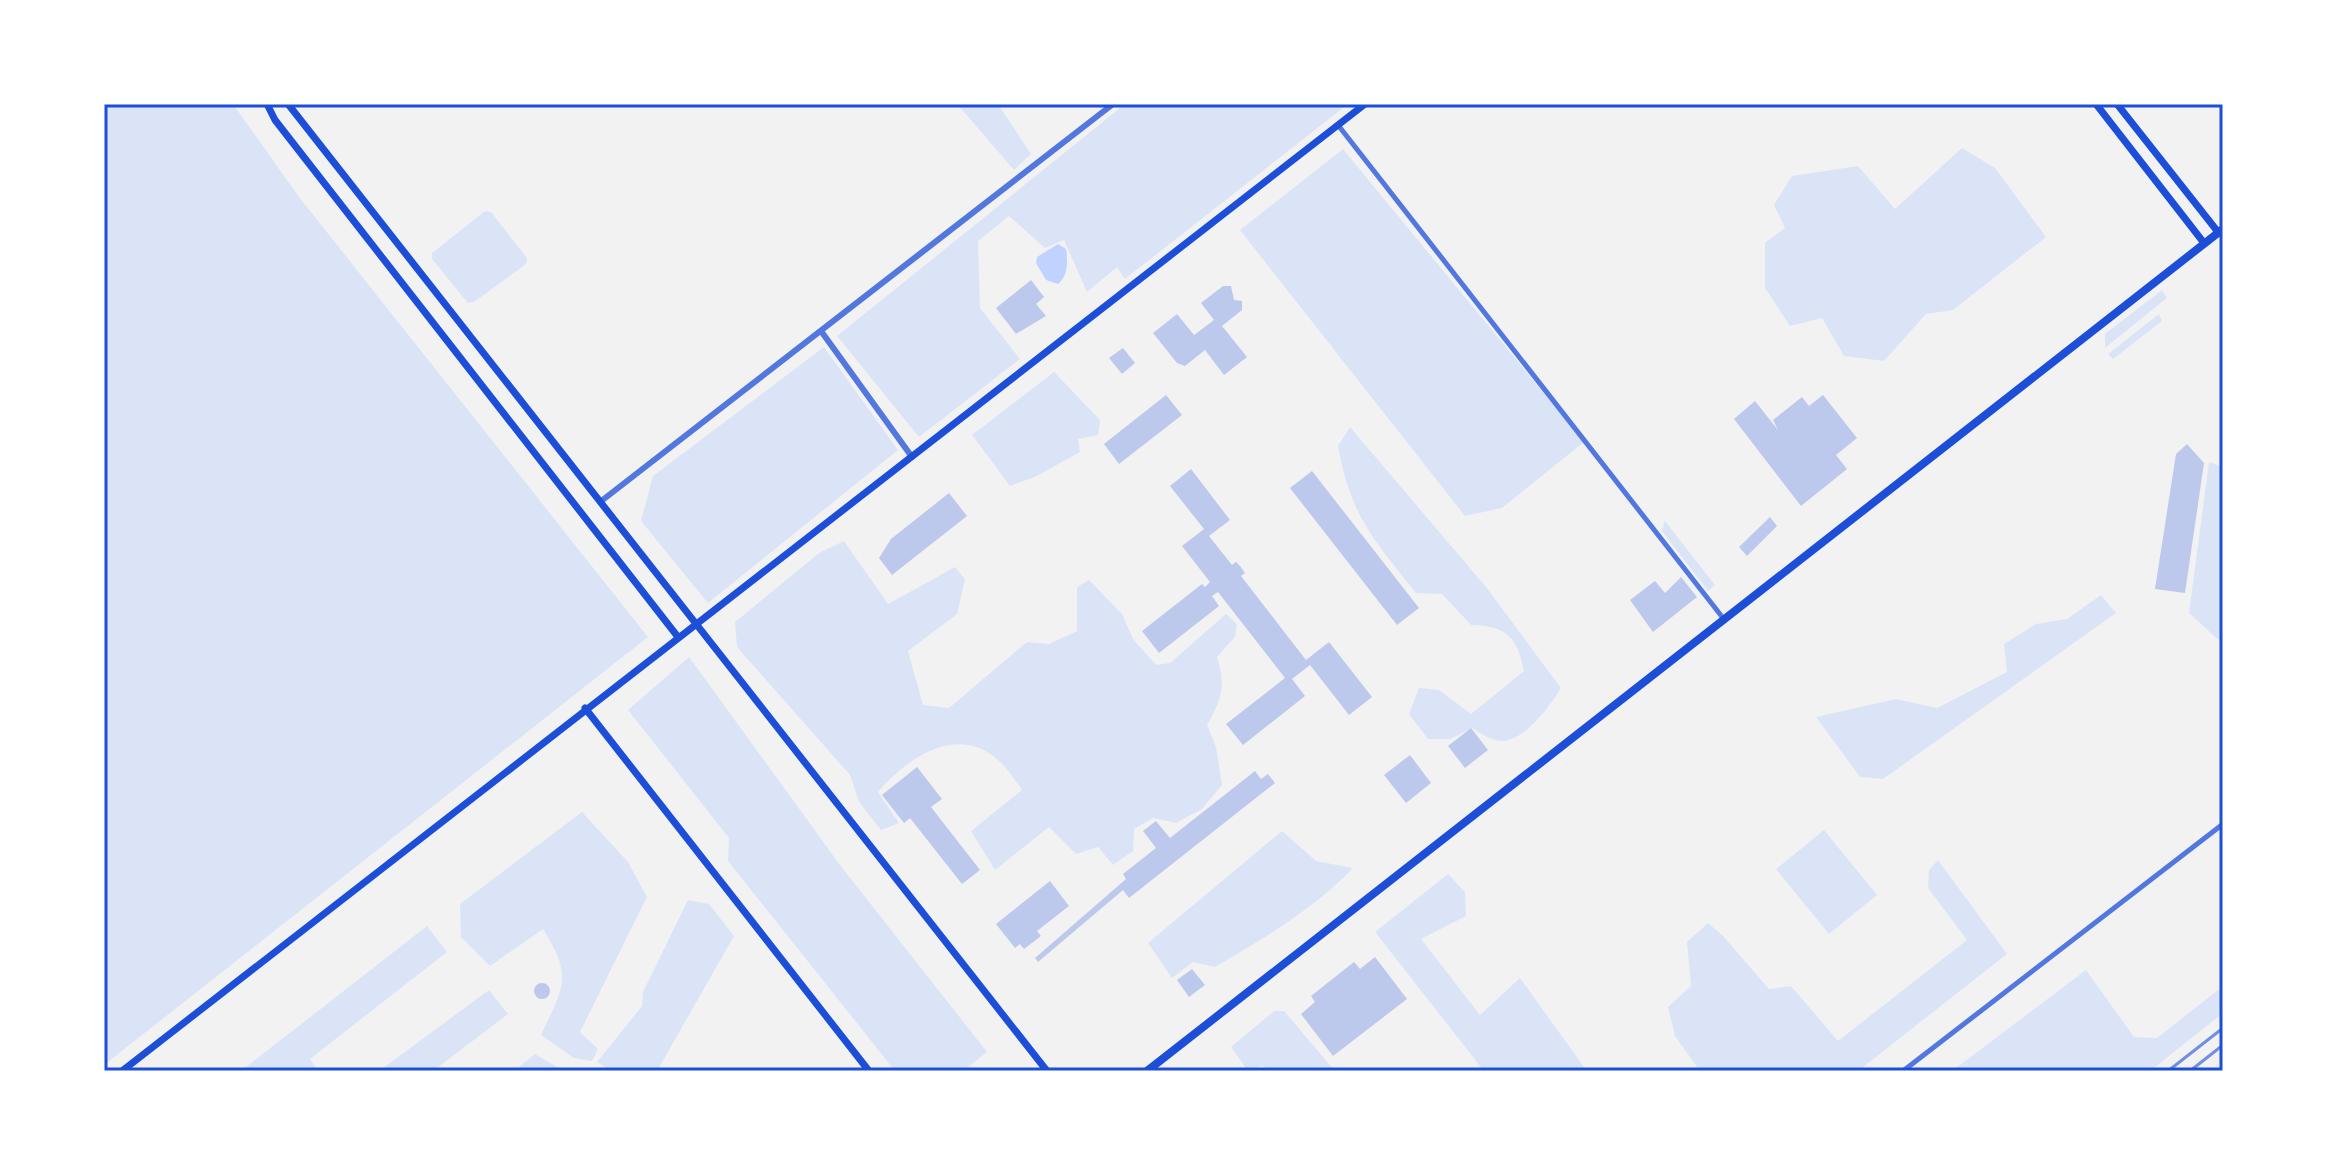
<svg xmlns="http://www.w3.org/2000/svg" width="2327" height="1175" font-family="Merriweather,serif">
<style>
.green{fill:#dbe4f7}
.water{fill:#bfd3fe}
.building{fill:#bdc9ec}
.lines{fill:none;stroke-linecap:round;stroke-linejoin:round}
.minor{stroke:#5277de;stroke-width:5}
.tertiary{stroke:#5277de;stroke-width:6}
.secondary{stroke:#1d4ed8;stroke-width:7}
.primary{stroke:#1d4ed8;stroke-width:8}
.rail{stroke:#7290e2;stroke-width:3}
.neatline{fill:none;stroke:#1d4ed8;stroke-width:3}
</style>
<rect width="100%" height="100%" fill="#f2f2f2"/>
<path class="green" d="M104 104H233L299 197 648 637 104 1065Z
M957 104H998L1031 154 1014 170Z
M1125 104H1348L1125 279 1117 267 1087 292 1064 240 1045 248 1009 216 978 241 980 308 1020 359 919 437 837 336Z
M1962 148 1995 168 2046 237 1953 310 1926 314 1884 361 1844 356 1822 318 1790 326 1765 288V243L1785 228 1774 205 1792 176 1858 166 1895 209Z
M1343 149 1584 442 1502 508 1465 516 1240 230Z
M485 211 491 212 527 258 526 264 474 302 468 303 432 259V253Z
M2162 290 2167 298 2105 348V334Z
M2159 314 2162 321 2113 359 2108 354Z
M824 347 898 450 708 603 641 521 653 476Z
M1054 372 1100 420 1098 435 1078 439 1080 452 1035 477 1010 486 972 435Z
M1350 427 1486 587 1561 688C1550 706 1520 748 1495 740 1487 738 1479 732 1472 728L1450 739H1428L1409 714 1419 688 1439 690 1471 714 1524 671C1517 637 1507 626 1471 625L1442 594 1416 593C1374 540 1350 515 1338 446Z
M2209 462 2223 467V644L2189 613Z
M1665 521 1715 585 1708 591 1662 531Z
M844 541 888 604 955 567 965 579 957 614 908 651 923 705 949 708 1027 642 1049 644 1077 631V587L1089 580 1122 614 1133 639 1156 665 1170 663 1226 614 1237 624 1235 637 1217 657C1226 686 1222 699 1207 725L1216 747 1222 785 1202 809 1176 823 1153 818 1134 829 1133 851 1113 865 1098 847 1076 854 1049 827 995 870 971 831 1022 790C1015 780 1007 768 998 760 957 723 906 759 878 792L899 823 881 830 859 802 850 775 737 647 735 622 819 553Z
M2101 595 2116 613 1883 779 1860 777 1816 717 1896 699 1937 708 2007 672 2004 644 2036 624 2067 619Z
M689 657 840 865 987 1052 963 1071H895L728 861 729 838 628 710Z
M582 812 628 862 647 897 580 1032 598 1049 592 1061 574 1058 541 1035C564 986 573 977 543 929L490 966 461 937 460 904Z
M1824 830 1877 895 1829 934 1776 869Z
M1282 831 1316 861 1353 868C1314 909 1264 938 1215 967L1193 962 1172 978 1148 943Z
M1938 860 2007 954 1858 1071H1700L1675 1036 1668 1007 1691 986 1687 942 1708 923 1723 936 1769 989 1791 986 1838 1041 1967 940 1928 888 1929 870Z
M1448 874 1465 892 1466 916 1421 939 1480 1015 1520 978 1584 1067 1580 1071H1484L1375 932Z
M688 900 709 904 734 936 657 1071H612L597 1062 642 1006 643 992Z
M427 926 447 952 310 1059 318 1071H241Z
M2086 970 2134 1037 2157 1038 2223 986V1013L2150 1071H1952Z
M489 990 508 1014 433 1071H379Z
M1274 1011H1284L1335 1071H1279L1261 1066 1248 1071 1231 1047Z
M535 1054 564 1071H514Z"/>
<path class="water" d="M1058 244 1066 249C1068 261 1068 276 1058 284L1046 280 1036 263 1037 257Z"/>
<path class="building" d="M1031 280 1044 297 1036 304 1046 316 1016 334 996 308Z
M1223 286H1231L1234 300 1242 301V310L1222 326 1247 357 1224 375 1205 350 1185 366 1177 363 1153 333 1177 314 1194 335 1214 320 1201 303Z
M1123 348 1135 363 1122 374 1109 358Z
M1166 395 1182 415 1119 464 1104 444Z
M1823 395 1857 438 1836 455 1847 469 1801 506 1734 419 1755 401 1778 430 1773 420 1802 397 1809 406Z
M2187 444 2204 463 2185 593 2155 589 2176 454Z
M1191 469 1230 520 1209 536 1232 565 1236 562 1240 566 1245 573 1241 576 1306 660 1329 642 1372 697 1349 715 1310 665 1292 679 1305 696 1243 745 1226 724 1285 678 1218 592 1212 596 1219 606 1159 653 1142 631 1202 584 1205 587 1210 582 1182 546 1204 529 1170 486Z
M1312 471 1419 608 1397 625 1290 488Z
M949 493 967 516 892 575 879 558 891 539Z
M1770 517 1777 526 1747 556 1739 547Z
M1681 577 1697 597 1653 632 1630 600 1655 581 1665 593Z
M1471 728 1488 750 1465 768 1448 746Z
M1410 755 1431 783 1406 803 1384 775Z
M917 767 942 799 931 807 980 870 962 884 910 818 904 823 882 795Z
M1255 771 1261 779 1268 774 1275 783 1129 898 1123 890 1038 962 1035 958 1126 879 1123 874 1156 848 1143 831 1156 821 1170 838Z
M1050 881 1069 906 1037 931 1041 936 1024 949 1020 944 1015 948 996 924Z
M1375 957 1407 999 1333 1056 1301 1014 1315 1002 1311 996 1354 962 1360 969Z
M1192 969 1205 985 1189 997 1177 980Z
M534 991a8 8 0 1 1 16 0a8 8 0 1 1-16 0Z"/>
<g class="lines">
<path class="minor" d="M1338 125 1723 618
M1903 1071 2223 824"/>
<path class="tertiary" d="M821 331 912 457
M600 502 1113 104"/>
<path class="secondary" d="M267 104 275 120 678 637
M288 104 1047 1071
M2096 104 2204 243
M2117 104 2218 232
M585 708 869 1071
M122 1071 1365 104"/>
<path class="primary" d="M1147 1071 2223 229"/>
<path class="rail" d="M2168 1071 2223 1028
M2190 1071 2223 1045"/>
</g>
<rect width="2327" height="1175" fill="none" stroke="#ffffff" stroke-width="212"/>
<rect x="106" y="106" width="2115" height="963" class="neatline"/>
</svg>
